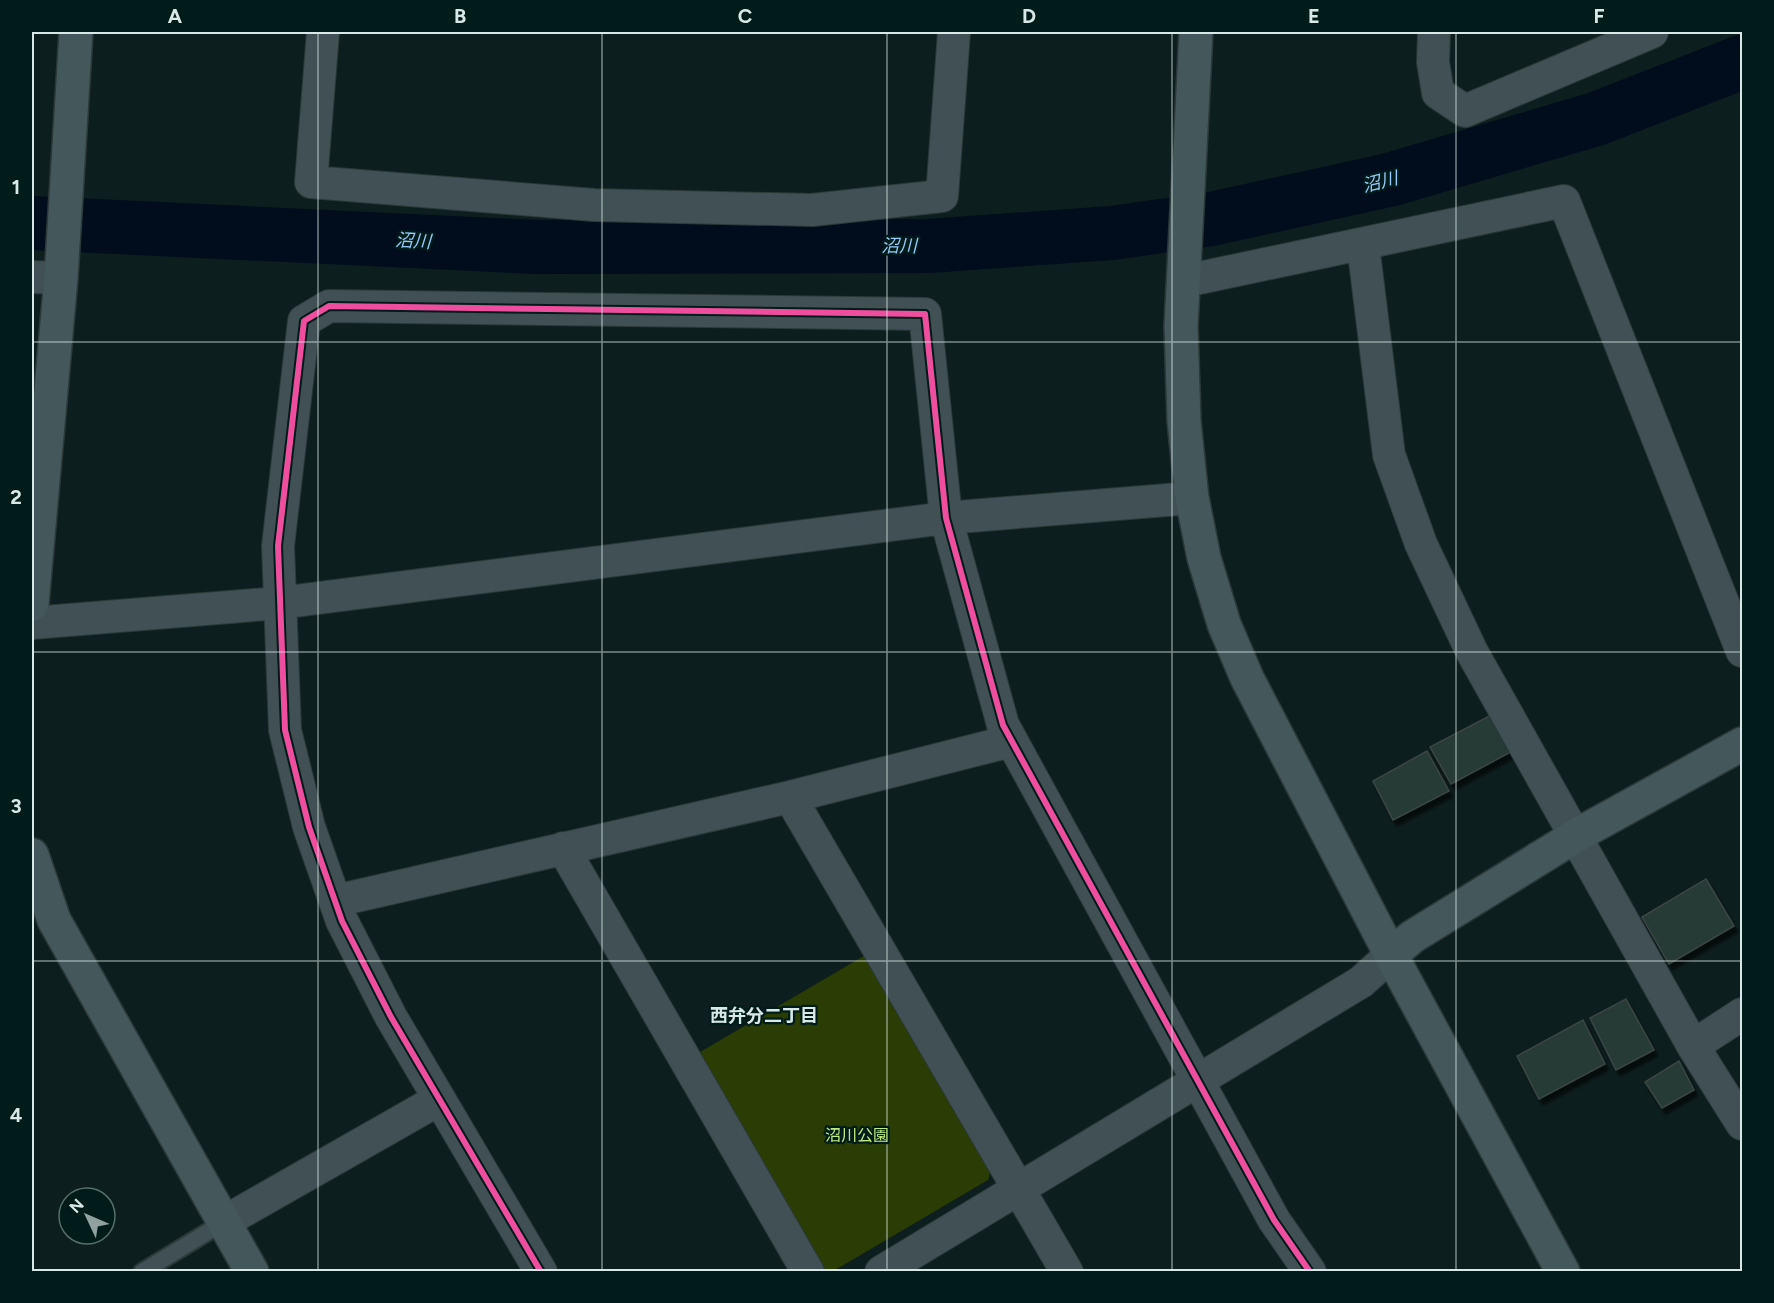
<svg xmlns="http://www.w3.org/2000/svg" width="1774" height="1303" font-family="Figtree,'Noto Sans JP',sans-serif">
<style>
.green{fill:#293d04}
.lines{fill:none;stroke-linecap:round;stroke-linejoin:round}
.river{stroke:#010c1d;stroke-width:54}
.building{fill:#283a34;stroke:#3a4643;stroke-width:1.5;filter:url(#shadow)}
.lane-casing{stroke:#2b3938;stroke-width:20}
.street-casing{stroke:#2b3938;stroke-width:34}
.secondary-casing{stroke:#2b3938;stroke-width:36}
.lane{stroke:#405054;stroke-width:16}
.street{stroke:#405054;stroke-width:32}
.secondary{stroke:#44575b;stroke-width:33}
.cycleway-casing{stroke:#001c1a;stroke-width:10}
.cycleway{stroke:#ef4d9e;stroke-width:6}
.grid{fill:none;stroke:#d7e8e6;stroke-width:1.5;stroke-opacity:0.55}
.labels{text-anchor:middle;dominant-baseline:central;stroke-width:4.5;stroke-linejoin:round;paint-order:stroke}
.park-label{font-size:16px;fill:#bfed7b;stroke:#001c1a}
.water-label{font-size:18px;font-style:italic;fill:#96c8fc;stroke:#001c1a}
.neighbourhood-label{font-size:18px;font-weight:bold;fill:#d7e8e6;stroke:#001c1a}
.neatline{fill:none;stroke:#d7e8e6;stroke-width:2}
.grid-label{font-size:20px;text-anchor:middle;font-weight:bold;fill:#d7e8e6}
</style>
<defs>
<filter id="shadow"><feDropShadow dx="3.5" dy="6" stdDeviation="1.5" flood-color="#0009"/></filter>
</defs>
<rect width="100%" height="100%" fill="#0d1e1e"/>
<path class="green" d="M867 954 992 1165 988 1180 835 1270 818 1269 695 1055Z"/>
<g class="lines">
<path class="river" d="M32 223 537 247 928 246 1112 233 1211 219 1389 180 1596 119 1742 62"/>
</g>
<path class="building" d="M1499 711 1518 748 1451 784 1430 747Z
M1427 751 1449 791 1393 820 1373 781Z
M1706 879 1734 926 1669 964 1642 917Z
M1626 999 1654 1050 1616 1070 1590 1018Z
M1583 1020 1605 1064 1539 1099 1517 1056Z
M1679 1061 1694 1090 1662 1108 1645 1082Z"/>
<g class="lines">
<g class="lane-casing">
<path id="lane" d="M142 1272 224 1222"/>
</g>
<g class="street-casing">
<path id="street" d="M323 32 311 182 594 205 812 210 942 196 954 32
M1434 32 1433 62 1438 93 1465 111 1652 32
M1363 245 1389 455 1421 544 1472 652 1693 1046 1742 1124
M32 277 61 278
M1185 281 1564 201 1742 651
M32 623 279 603 946 518 1192 498
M790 797 1067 1272
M563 848 808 1272
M335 901 790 797 1011 741
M1693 1046 1742 1014
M224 1222 438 1100
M541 1272 391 1017 342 921 309 827 285 730 278 546 304 321 329 306 925 314 946 518 1003 725 1274 1220 1310 1272
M881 1272 1361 982 1391 955"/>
</g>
<g class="secondary-casing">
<path id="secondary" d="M1196 32 1181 326 1184 421 1192 498 1204 558 1224 624 1247 678 1391 955 1563 1272
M32 604 61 278 76 32
M32 855 54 920 252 1272
M1391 955 1412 937 1577 835 1742 744"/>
</g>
<use href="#lane" class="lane"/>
<use href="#street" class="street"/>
<use href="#secondary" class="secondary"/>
<g class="cycleway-casing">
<path id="cycleway" d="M541 1272 391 1017 342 921 309 827 285 730 278 546 304 321 329 306 925 314 946 518 1003 725 1274 1220 1310 1272"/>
</g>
<use href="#cycleway" class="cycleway"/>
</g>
<path class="grid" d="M318 32V1272M602 32V1272M887 32V1272M1172 32V1272M1456 32V1272M32 342H1742M32 652H1742M32 961H1742"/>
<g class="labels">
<g class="park-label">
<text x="857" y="1135">沼川公園</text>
</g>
<g class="water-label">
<text transform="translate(1380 182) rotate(-14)">沼川</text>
<text transform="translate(413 241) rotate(3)">沼川</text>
<text x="899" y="246">沼川</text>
</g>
<g class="neighbourhood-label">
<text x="764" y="1016">西弁分二丁目</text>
</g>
</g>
<rect width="1774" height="1303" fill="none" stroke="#001c1a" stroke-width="66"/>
<g transform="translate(87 1216) rotate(314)"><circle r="28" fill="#001c1a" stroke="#566e6c" stroke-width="1.5"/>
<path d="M0-4.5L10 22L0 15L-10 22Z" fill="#90a1a0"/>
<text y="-9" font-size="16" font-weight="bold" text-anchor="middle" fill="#d7e8e6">N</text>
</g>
<rect x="33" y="33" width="1708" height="1237" class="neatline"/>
<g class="grid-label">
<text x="175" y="23">A</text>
<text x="460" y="23">B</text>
<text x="745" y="23">C</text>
<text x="1029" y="23">D</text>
<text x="1314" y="23">E</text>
<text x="1599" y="23">F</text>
<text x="16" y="194">1</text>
<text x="16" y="504">2</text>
<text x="16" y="813">3</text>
<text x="16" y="1122">4</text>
</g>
</svg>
